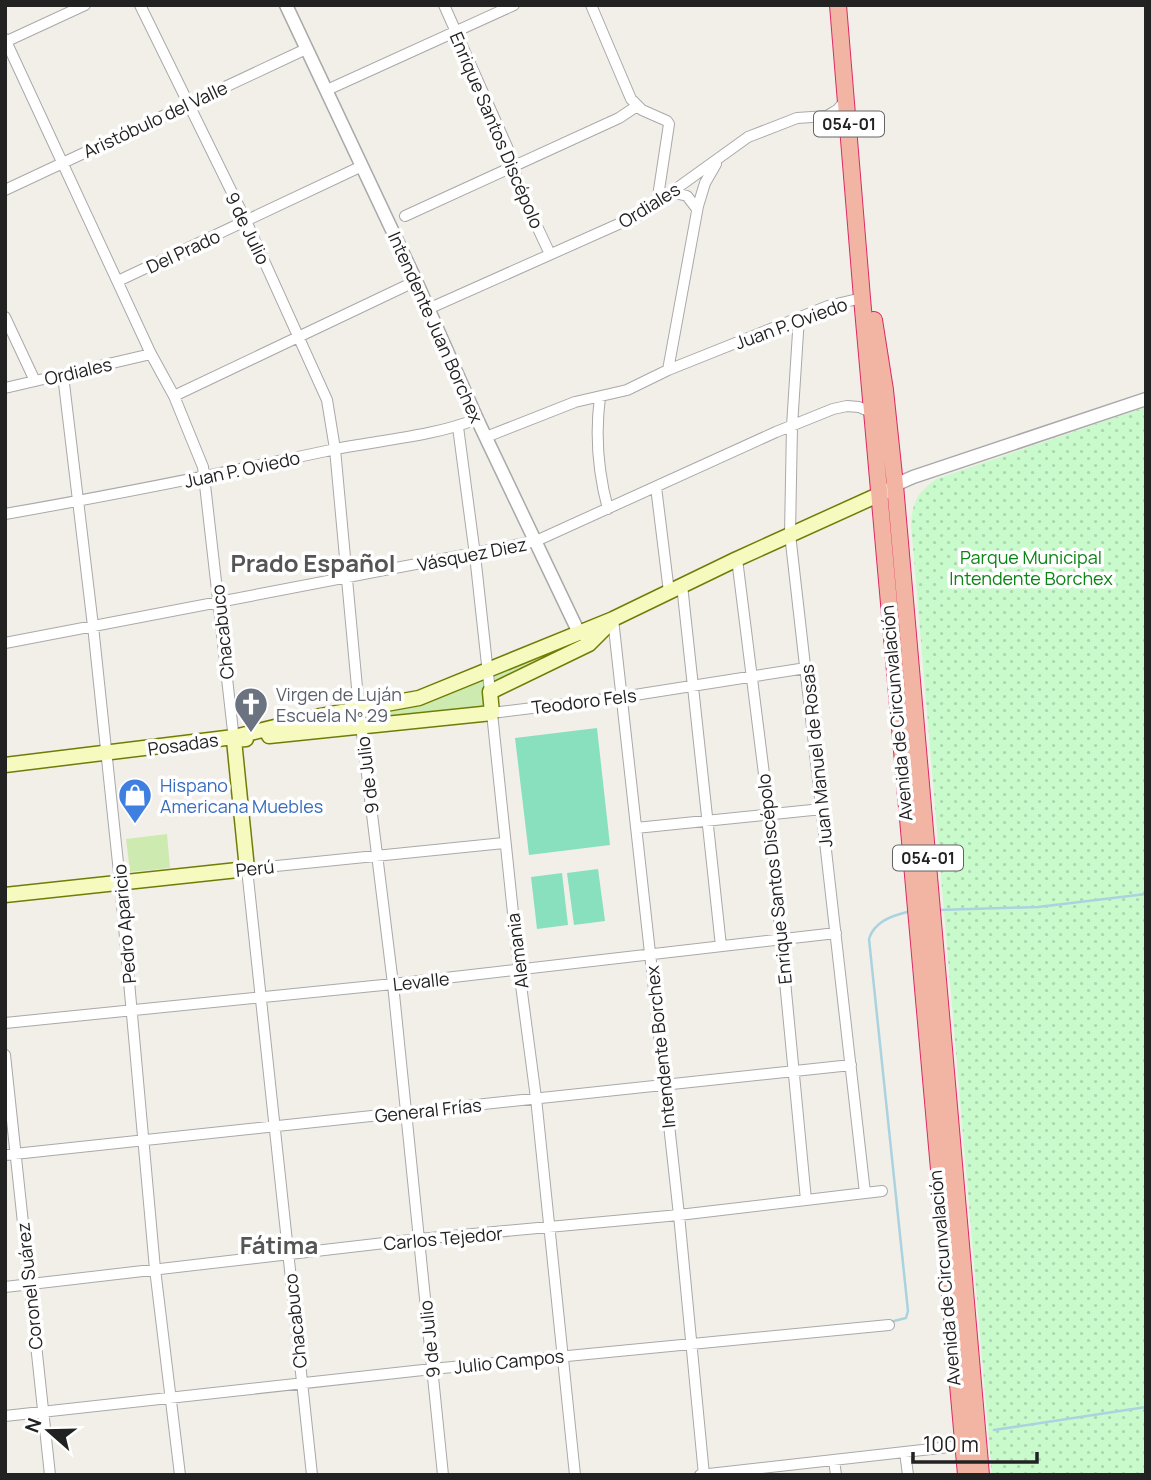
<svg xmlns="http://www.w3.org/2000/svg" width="1151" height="1480" font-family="Manrope,sans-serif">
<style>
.grass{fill:#cdebb0}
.park{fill:url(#park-dots)}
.pitch{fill:#88e0be}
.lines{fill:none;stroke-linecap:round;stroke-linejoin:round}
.stream{stroke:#aad3df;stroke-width:2.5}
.minor-casing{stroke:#a9a9a9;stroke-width:12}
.tertiary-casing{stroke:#a9a9a9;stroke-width:15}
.secondary-casing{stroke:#707d05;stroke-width:17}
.trunk-casing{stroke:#dc2a67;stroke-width:18}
.minor{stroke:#fff;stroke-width:10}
.tertiary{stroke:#fff;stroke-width:12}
.secondary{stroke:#f7fabf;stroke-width:14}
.trunk{stroke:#f2b4a3;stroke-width:16}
.labels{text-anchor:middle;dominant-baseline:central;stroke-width:7;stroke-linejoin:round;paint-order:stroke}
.shield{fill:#fff;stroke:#646464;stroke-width:2}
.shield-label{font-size:16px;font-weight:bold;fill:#222}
.street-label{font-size:18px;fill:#222;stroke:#fff}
.park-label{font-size:18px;fill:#0c8416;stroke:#fff}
.worship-label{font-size:18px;fill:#5b616d;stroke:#fff;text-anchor:start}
.shop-label{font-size:18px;fill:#366cbe;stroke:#fff;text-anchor:start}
.district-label{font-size:24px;font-weight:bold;fill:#555;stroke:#fff}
</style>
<defs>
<pattern id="park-dots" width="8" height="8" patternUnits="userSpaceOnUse" patternTransform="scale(1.75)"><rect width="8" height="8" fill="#c8facc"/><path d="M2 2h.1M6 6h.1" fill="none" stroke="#acd6af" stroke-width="1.8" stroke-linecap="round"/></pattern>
</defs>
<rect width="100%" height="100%" fill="#f2efe9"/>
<path class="grass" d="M579 633 596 639 490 692 492 713 257 738 419 698Z
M167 834 170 868 130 872 126 839Z"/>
<path class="park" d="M1146 407V1475H992L911 524C913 500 917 494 936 479Z"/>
<path class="pitch" d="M597 728 610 845 529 855 515 738Z
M598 869 605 921 574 925 567 873Z
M562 873 568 925 537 929 531 877Z"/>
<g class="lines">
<path class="stream" d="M938 910 1038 907 1146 894
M894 1321 906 1318 908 1311 869 939C874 922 891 916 907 912
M994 1430 1146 1407"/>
<g class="minor-casing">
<path id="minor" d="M140 5 246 221 327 400 335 449 359 709 393 984 443 1475
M444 5 512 158 518 186 550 254
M591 5 631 99 642 110 667 121 669 124 657 203
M5 39 151 354 174 396 203 467 234 740
M5 42 85 5
M327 90 514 5
M5 190 306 49
M672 192 687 196 697 209
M405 216 619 118 637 106
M118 281 362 166
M428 309 641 214 748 137 797 118 827 116 837 110 847 99
M5 317 35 381
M799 317 792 426 790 534 865 1193
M668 370 698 206 705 183 716 164
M63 375 93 626 120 882 155 1269 180 1475
M5 388 151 354
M174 396 416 281
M600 397C595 435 598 472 608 509
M458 427 475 555 490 692
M486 437 575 402 627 390 668 370 828 306 862 298
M656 487 669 592
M5 514C114 495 223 473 331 450 379 440 431 437 477 419
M737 559 769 814 806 1200
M682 585 721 946
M613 619 679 1215 704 1475
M5 643 536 541 776 432 833 409 847 406 859 407 873 413
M636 828 822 809
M5 1023 393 984 836 933
M5 1055 50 1475
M5 1155 851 1065
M5 1287 419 1239 679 1215 882 1191
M5 1416 432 1369 889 1325
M905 1452 908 1475
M834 1460 836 1475
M312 1475 247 869 504 843
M575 1475 536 1098 519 970 492 713 622 697 806 668
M700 1475 967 1445"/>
</g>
<g class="tertiary-casing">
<path id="tertiary" d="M286 5 416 281 477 419 579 633 586 635
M895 485 913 477 1146 399"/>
</g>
<g class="secondary-casing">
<path id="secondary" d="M269 736 492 713 490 692 589 644 611 622
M5 765 234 737 320 716 419 698 613 619 737 559 889 490
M5 895 247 869 234 740 246 739"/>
</g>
<g class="trunk-casing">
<path id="trunk" d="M838 5 862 298 966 1475
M874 320 885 390 895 485 981 1475"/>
</g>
<use href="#minor" class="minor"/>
<use href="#tertiary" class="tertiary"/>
<use href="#secondary" class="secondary"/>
<use href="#trunk" class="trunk"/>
</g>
<defs>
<g id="church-pin" transform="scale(1.75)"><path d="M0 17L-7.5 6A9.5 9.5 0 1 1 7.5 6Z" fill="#6b7280" stroke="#fff"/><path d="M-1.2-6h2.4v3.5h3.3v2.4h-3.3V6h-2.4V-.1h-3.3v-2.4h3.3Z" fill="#fff"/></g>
<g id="shop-pin" transform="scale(1.75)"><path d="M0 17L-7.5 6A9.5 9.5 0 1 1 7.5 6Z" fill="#3f7fe0" stroke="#fff"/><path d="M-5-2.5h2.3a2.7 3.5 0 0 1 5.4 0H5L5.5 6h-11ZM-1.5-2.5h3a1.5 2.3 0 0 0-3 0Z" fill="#fff"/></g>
</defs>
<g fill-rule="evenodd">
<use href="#church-pin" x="251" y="704"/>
<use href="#shop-pin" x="135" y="795"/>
</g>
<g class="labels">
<g class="shield">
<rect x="814" y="111.5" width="70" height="25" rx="5"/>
<rect x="893" y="845.5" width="70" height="25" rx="5"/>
</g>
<g class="shield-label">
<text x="849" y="124">054-01</text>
<text x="928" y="858">054-01</text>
</g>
<g class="street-label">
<text transform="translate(155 119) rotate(-25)">Aristóbulo del Valle</text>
<text transform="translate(497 130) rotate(67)">Enrique Santos Discépolo</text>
<text transform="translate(649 205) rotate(-32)">Ordiales</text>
<text transform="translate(248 228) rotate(64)">9 de Julio</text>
<text transform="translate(183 251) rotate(-25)">Del Prado</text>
<text transform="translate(791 323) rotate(-20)">Juan P. Oviedo</text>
<text transform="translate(436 327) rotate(66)">Intendente Juan Borchex</text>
<text transform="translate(78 371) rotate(-13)">Ordiales</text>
<text transform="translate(242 469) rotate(-12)">Juan P. Oviedo</text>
<text transform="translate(472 554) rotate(-11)">Vásquez Diez</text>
<text transform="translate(222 632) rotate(-96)">Chacabuco</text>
<text transform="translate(584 701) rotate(-7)">Teodoro Fels</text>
<text transform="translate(896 713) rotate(-95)">Avenida de Circunvalación</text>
<text transform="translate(183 744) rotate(-8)">Posadas</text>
<text transform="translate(816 756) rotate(-96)">Juan Manuel de Rosas</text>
<text transform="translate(367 775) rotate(-97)">9 de Julio</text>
<text transform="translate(255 868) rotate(-6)">Perú</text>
<text transform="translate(774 879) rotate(-96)">Enrique Santos Discépolo</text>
<text transform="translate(124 924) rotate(-95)">Pedro Aparicio</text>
<text transform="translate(517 951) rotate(-97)">Alemania</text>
<text transform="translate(421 981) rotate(-6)">Levalle</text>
<text transform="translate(660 1047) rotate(-96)">Intendente Borchex</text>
<text transform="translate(428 1110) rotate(-6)">General Frías</text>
<text transform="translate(443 1238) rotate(-5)">Carlos Tejedor</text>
<text transform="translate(944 1278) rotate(-95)">Avenida de Circunvalación</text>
<text transform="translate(29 1286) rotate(-96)">Coronel Suárez</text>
<text transform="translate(295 1321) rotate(-96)">Chacabuco</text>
<text transform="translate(429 1339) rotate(-96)">9 de Julio</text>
<text transform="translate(509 1361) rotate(-6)">Julio Campos</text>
</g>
<g class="park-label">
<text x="1031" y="557">Parque Municipal<tspan x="1031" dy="21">Intendente Borchex</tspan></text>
</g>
<g class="worship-label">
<text x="276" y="694">Virgen de Luján<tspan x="276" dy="21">Escuela Nº 29</tspan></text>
</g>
<g class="shop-label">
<text x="160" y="785">Hispano<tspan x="160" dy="21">Americana Muebles</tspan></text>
</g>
<g class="district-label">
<text x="313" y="562">Prado Español</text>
<text x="279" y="1244">Fátima</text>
</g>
</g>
<rect width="1151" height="1480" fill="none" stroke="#222222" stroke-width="14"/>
<g transform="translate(49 1431) rotate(290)" stroke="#ffffff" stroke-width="5" paint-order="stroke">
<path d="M0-5L12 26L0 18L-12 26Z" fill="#222222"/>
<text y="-10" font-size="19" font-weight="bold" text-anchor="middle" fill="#222222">N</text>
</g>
<path d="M913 1452v10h124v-10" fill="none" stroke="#222222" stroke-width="3.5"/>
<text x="923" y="1452" font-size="21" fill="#222222" stroke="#ffffff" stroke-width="5" paint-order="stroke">100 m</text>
</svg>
